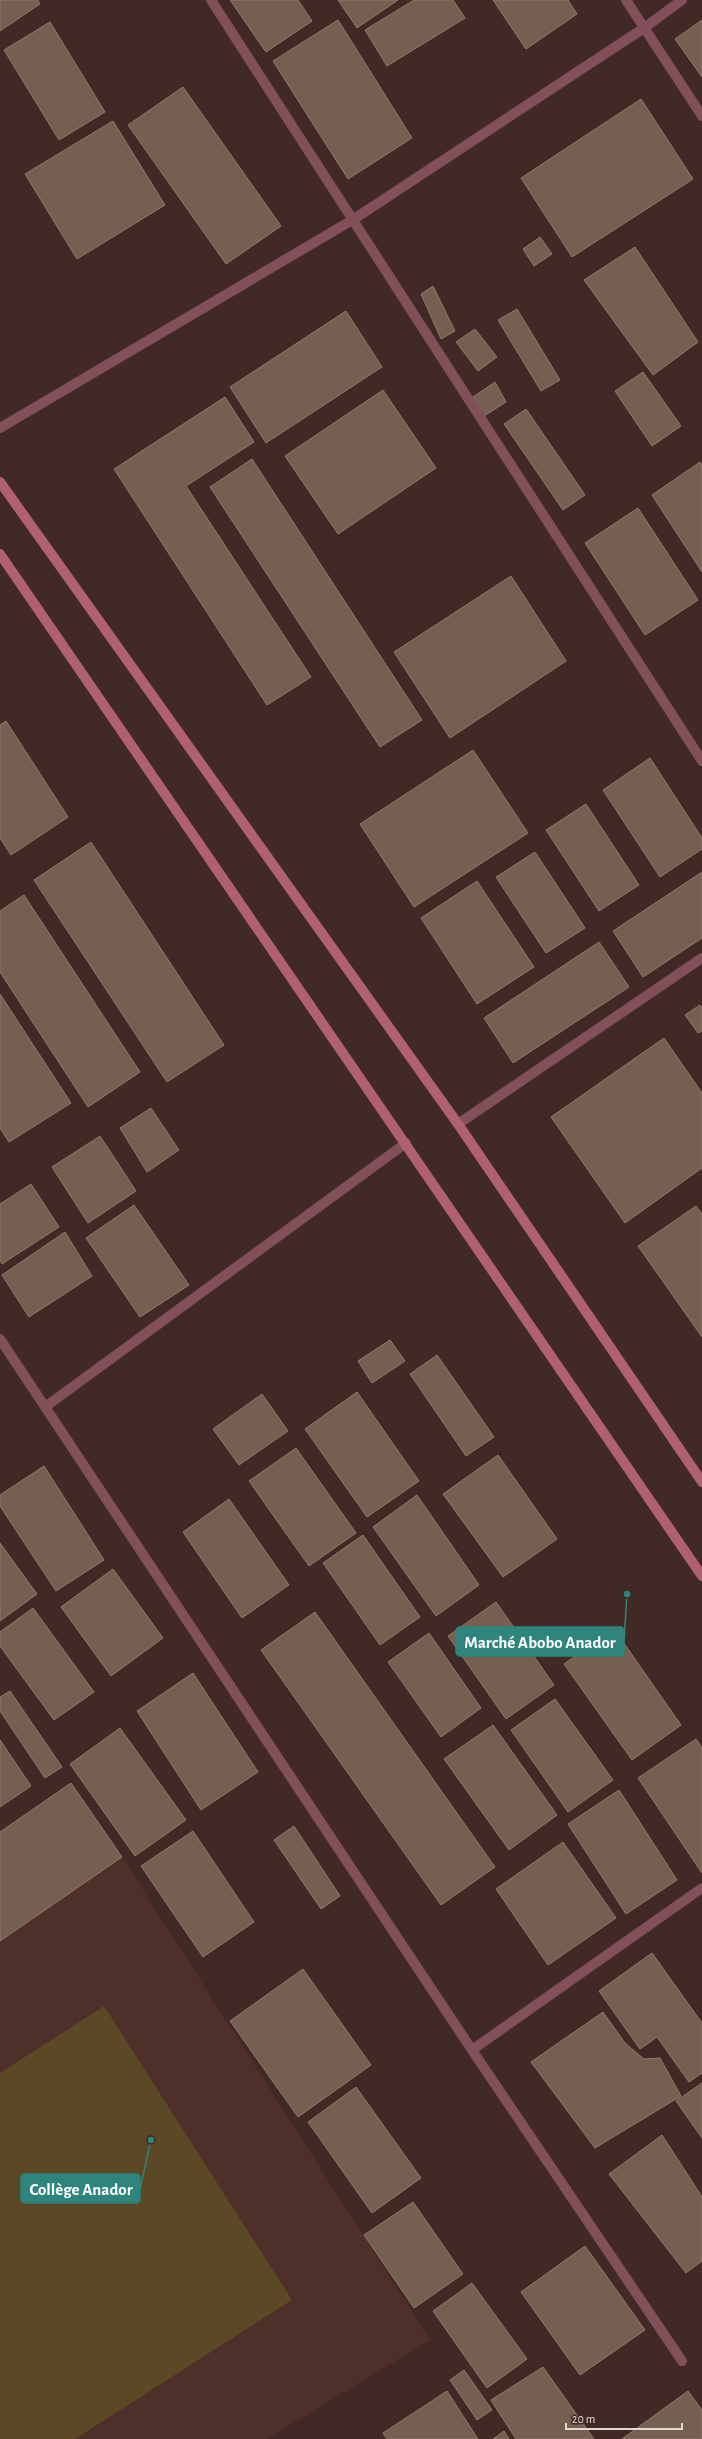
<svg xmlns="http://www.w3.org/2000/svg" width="702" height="2439" font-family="'Alegreya Sans',sans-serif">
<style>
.built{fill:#4e2f29}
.green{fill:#5b4825}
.building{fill:#755f50;stroke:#917a6b}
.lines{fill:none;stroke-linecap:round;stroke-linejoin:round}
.minor{stroke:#82505a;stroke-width:10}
.secondary{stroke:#af6071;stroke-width:10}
.leader{fill:none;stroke:#2f847d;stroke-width:1.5}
.callout-dot{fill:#2f847d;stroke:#412925;stroke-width:1.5}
.callout{fill:#2f847d;stroke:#2f847d;stroke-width:1.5}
.callout-label{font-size:17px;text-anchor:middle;font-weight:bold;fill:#fff}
</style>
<rect width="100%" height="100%" fill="#412925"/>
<path class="built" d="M122 1857 430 2340 267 2439H0V1941Z"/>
<path class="green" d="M104 2006 292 2300 75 2439H0V2073Z"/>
<path class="building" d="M0 0H38L40 4 0 31Z
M230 0H298L312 21 266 52Z
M338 0H398L357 28Z
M414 0H453L465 18 387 66 365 30Z
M493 0H568L577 14 526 49Z
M338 20 412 138 348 179 273 61Z
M702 20V77L675 39Z
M50 22 105 112 59 140 4 50Z
M183 87 281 226 226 264 128 125Z
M641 99 693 179 572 257 521 178Z
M113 121 165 205 77 259 25 174Z
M540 237 552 254 534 266 523 249Z
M635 247 698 342 653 375 584 280Z
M433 286 455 331 441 339 421 294Z
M517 309 560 380 541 391 498 320Z
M346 311 382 367 266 443 230 387Z
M475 329 497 357 478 371 456 342Z
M643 372 681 426 652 446 615 391Z
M495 382 506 402 484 416 473 397Z
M383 390 436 468 338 534 285 456Z
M225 397 254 442 186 486 311 677 267 705 114 469Z
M526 409 585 495 563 510 504 424Z
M252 459 422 720 380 747 210 487Z
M700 462 702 465V572L652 495Z
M638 508 698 600 645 635 585 543Z
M511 576 566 661 450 738 394 652Z
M6 721 68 817 11 855 0 838V725Z
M473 750 528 833 414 907 360 824Z
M650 758 702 838V849L660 877 603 790Z
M586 804 639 885 599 911 546 830Z
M91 842 224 1045 167 1082 34 880Z
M535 852 585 928 546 953 496 877Z
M702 872V938L643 977 613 931Z
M477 881 534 967 477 1004 421 918Z
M24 895 140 1072 88 1107 0 972V911Z
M599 942 629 987 513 1063 484 1018Z
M0 994 71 1103 9 1142 0 1128Z
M700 1005 702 1008V1031L698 1033 685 1015Z
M664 1038 702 1093V1168L625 1223 551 1117Z
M151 1108 179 1150 147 1172 120 1128Z
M100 1136 136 1191 88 1223 52 1167Z
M31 1184 59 1227 2 1264 0 1260V1204Z
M134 1205 189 1285 140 1317 86 1238Z
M696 1206 702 1214V1337L638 1246Z
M65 1232 92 1276 29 1317 2 1275Z
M390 1340 405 1361 372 1383 358 1361Z
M437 1355 494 1437 466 1456 410 1374Z
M357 1392 419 1481 367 1517 305 1429Z
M262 1394 288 1431 239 1465 213 1429Z
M296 1448 356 1533 309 1566 249 1481Z
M498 1455 557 1539 503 1577 443 1494Z
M44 1466 104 1560 56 1591 0 1506V1495Z
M417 1495 479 1585 436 1616 373 1527Z
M229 1499 289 1585 242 1618 183 1532Z
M363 1535 420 1617 380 1645 323 1563Z
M0 1543 37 1594 0 1621Z
M113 1569 163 1638 111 1676 61 1607Z
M496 1602 554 1685 506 1719 448 1636Z
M33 1608 94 1692 54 1720 0 1646V1632Z
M315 1612 495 1867 441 1905 261 1650Z
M614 1629 681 1725 632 1760 564 1664Z
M429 1633 481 1708 441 1737 388 1662Z
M193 1673 258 1772 201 1810 137 1711Z
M10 1691 62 1767 45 1778 0 1711V1697Z
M555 1699 613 1780 568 1812 511 1730Z
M493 1725 557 1815 509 1850 444 1759Z
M120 1728 186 1820 135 1856 70 1764Z
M696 1739 702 1748V1873L638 1778Z
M0 1740 31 1786 0 1807Z
M71 1783 122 1857 0 1941V1832Z
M619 1790 677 1880 626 1914 568 1824Z
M294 1826 340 1896 321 1909 274 1840Z
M193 1831 254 1922 203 1957 141 1866Z
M563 1842 616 1918 548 1965 496 1889Z
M652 1953 702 2023V2073L689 2082 657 2037 640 2049 599 1991Z
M303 1969 371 2065 298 2117 230 2021Z
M603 2012 625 2043 644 2059 660 2058 681 2096 595 2148 531 2062Z
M702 2083V2138L676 2101Z
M356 2087 421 2178 372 2213 308 2122Z
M662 2135 702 2197V2261L686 2273 609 2174Z
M413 2202 463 2274 414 2308 364 2235Z
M585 2246 645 2330 580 2375 521 2292Z
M472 2283 527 2359 487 2388 433 2311Z
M543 2367 594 2439H516L491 2400Z
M464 2370 492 2410 477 2420 450 2380Z
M447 2391 478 2439H387L383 2433Z
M688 2391 702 2410V2439H622Z
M504 2431 509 2439H493Z"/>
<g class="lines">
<path class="minor" d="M211 0 702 761
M626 0 702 116
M0 428 354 219 644 28 682 0
M458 1124 702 958
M0 1339 472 2050 682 2361
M45 1407 406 1143
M472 2050 702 1888"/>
<path class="secondary" d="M0 482 458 1124 702 1482
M0 554 702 1576"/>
</g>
<path class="leader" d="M627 1594L624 1642M151 2140L140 2189"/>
<g class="callout-dot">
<circle cx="627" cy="1594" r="4"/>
<circle cx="151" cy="2140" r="4"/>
</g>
<g class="callout">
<rect x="456" y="1627" width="168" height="29" rx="4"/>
<rect x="21" y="2174" width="119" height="29" rx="4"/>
</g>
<g class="callout-label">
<text x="540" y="1648">Marché Abobo Anador</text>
<text x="81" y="2195">Collège Anador</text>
</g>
<path d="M566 2423v6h116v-6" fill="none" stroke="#e6d6d3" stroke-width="2"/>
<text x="572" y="2423" font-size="12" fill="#e6d6d3" stroke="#412925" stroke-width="3" paint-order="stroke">20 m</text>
</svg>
